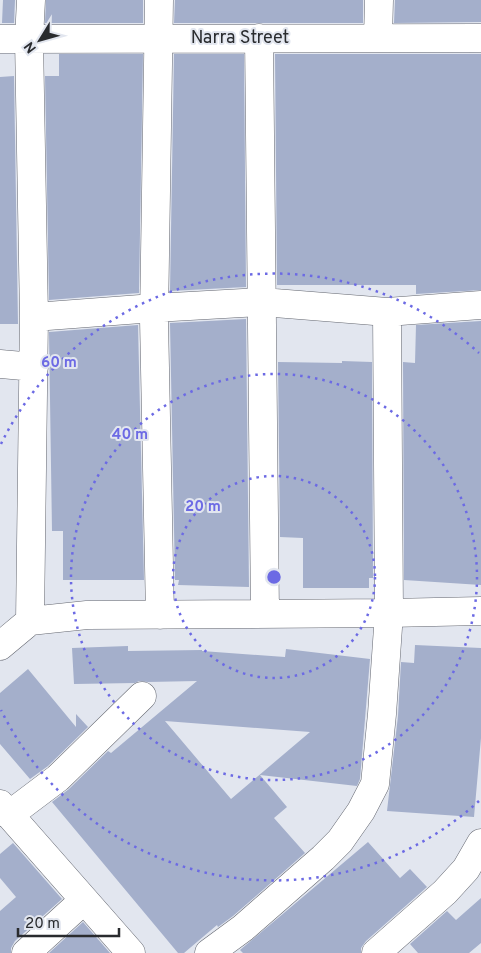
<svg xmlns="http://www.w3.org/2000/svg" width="481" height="953" font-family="Overpass,sans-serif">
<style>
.building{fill:#a4afcb;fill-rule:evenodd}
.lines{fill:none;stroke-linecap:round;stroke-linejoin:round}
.minor-casing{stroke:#646770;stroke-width:29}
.minor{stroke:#fff;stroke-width:28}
.ring{fill:none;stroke:#6c6ae4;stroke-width:2.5;stroke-dasharray:2.5 5}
.labels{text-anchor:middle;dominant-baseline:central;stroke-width:4;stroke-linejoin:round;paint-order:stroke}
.street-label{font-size:18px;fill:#292b2e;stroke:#e2e6ef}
.centre{fill:#6c6ae4;stroke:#e2e6ef;stroke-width:2.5}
.ring-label{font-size:15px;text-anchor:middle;font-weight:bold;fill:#6c6ae4;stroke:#e2e6ef;stroke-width:4;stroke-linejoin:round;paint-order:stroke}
</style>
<rect width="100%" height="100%" fill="#e2e6ef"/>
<path class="building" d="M3 0H15L14 23H2Z
M46 0H143V23H45Z
M175 0H363V23H174Z
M395 0H481V22L394 23Z
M59 54H143L139 293 49 300 45 76H59Z
M174 54H244L246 287 170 291Z
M275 54H481V290L416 294V285H277Z
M14 76 18 324H0V77Z
M246 319 249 587 178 585 179 580H175L170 323Z
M481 321V585L404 580 403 362 415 363 416 325Z
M138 325 144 580H63V531H52L49 332Z
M342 361 372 362 373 578H369V588H303V538L280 537 278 362 342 363Z
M415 645 481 648V738L474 817 387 811 398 716 401 662 414 663Z
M128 646V651L202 650V651L285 657 286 649 370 659 360 779 357 786 260 775 287 807 274 818 305 853 233 916 218 927 217 925 184 953H178L52 802 69 789 108 751 111 753 197 681 148 682 139 681 135 683 74 684 72 648ZM165 721 310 732 231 799Z
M28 669 76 727V714L88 727 48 766 30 779 0 744V693Z
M368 842 400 878 410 869 427 887 366 941 361 948V953H243L240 950Z
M13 843 62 899 15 941 11 948V953H0V911L16 897 0 878V854Z
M481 898V943L469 953H418L410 944 447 911 456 920Z
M83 922 110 953H49Z"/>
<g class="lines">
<g class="minor-casing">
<path id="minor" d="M159 0 154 319 160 615
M259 38 265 614
M378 38 379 0
M0 39 481 38
M34 317 154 308 262 302 387 312 481 305
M0 364 34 367
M30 621 34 317 29 39 31 0
M0 646 30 621 87 615 389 613 481 611
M0 804 131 953
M9 815 58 778 142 696
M26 953 84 900
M209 953 243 928 323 858 340 841 361 811 375 784 382 714 389 613 387 312
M376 953 445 892 466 869 481 843"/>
</g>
<use href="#minor" class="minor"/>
</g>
<g class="ring">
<circle cx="274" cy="577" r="101"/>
<circle cx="274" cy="577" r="203"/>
<path d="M479 801A304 304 0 0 1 1 710M1 444A304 304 0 0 1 479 353"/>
</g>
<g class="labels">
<g class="street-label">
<text x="240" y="38">Narra Street</text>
</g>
</g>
<circle cx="274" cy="577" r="8" class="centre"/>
<g class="ring-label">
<text x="59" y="367">60 m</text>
<text x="130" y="439">40 m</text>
<text x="203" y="511">20 m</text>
</g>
<g transform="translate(40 40) rotate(233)" stroke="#e2e6ef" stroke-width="4" paint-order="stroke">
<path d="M0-4L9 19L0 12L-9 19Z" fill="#292b2e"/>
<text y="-8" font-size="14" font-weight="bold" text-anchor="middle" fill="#292b2e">N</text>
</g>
<path d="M18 928v8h101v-8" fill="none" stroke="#292b2e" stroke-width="2.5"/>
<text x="25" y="928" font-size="15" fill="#292b2e" stroke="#e2e6ef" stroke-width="4" paint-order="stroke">20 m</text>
</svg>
